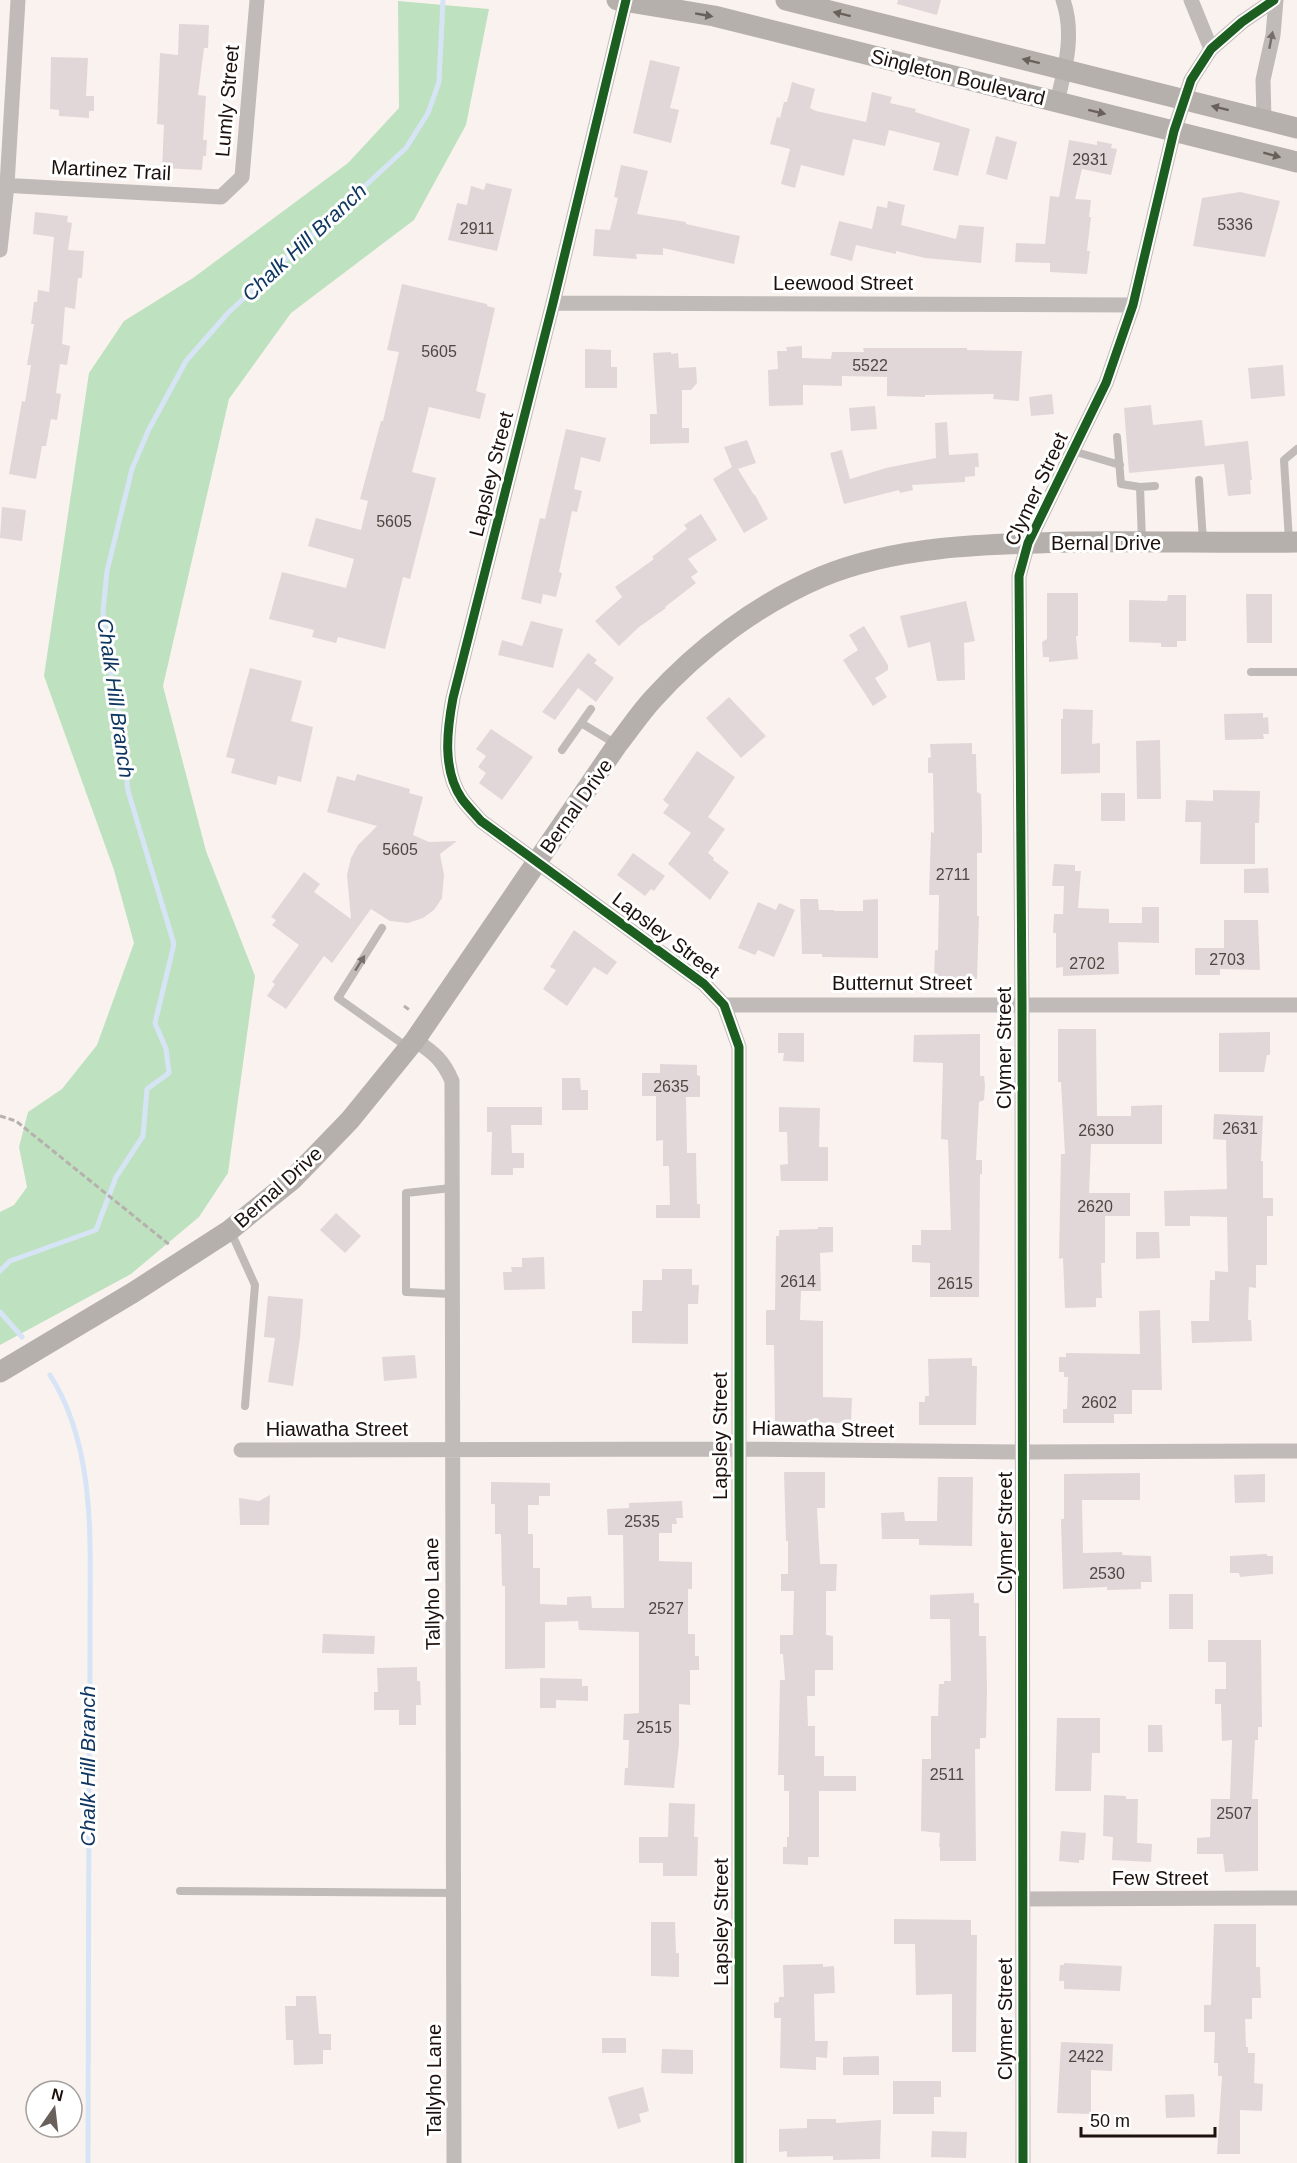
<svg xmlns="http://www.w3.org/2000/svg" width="1297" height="2163" font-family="Helvetica,sans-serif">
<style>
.green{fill:#bee2bf}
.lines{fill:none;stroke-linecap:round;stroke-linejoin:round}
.stream{stroke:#d6e4f6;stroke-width:5}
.building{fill:#e1d7d9}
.path{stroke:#b6b1ae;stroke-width:3;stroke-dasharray:6 3;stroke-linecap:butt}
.lane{stroke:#c0bbb8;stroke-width:8}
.street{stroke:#c0bbb8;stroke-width:15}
.secondary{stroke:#b6b0ac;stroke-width:21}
.cycleway-casing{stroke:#fff;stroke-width:13}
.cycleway{stroke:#1b5e20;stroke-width:9}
.oneway{fill:#69605c}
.oneway2{fill:#766e6b}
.labels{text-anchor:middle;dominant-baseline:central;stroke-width:6;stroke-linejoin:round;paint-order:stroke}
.number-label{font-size:16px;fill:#504642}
.street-label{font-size:20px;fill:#1c110c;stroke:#fff}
.water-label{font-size:21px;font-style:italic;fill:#0f3761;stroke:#fff}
</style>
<rect width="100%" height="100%" fill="#faf2ef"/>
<path class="green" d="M398 1 489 9 466 125 414 220 291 313 229 399 163 686 206 851 255 976 228 1173 199 1217 131 1274 0 1345V1212L14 1205 27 1187 19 1147 28 1112 62 1089 97 1045 134 943 114 870 44 676 89 373 124 321 193 278 348 163 399 108Z"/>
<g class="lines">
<path class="stream" d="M0 1271 10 1261 96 1230 116 1177 143 1136 147 1089 169 1073 166 1049 155 1023 174 944 128 791 121 724 112 680 103 612 107 571 132 469 148 431 186 361 228 313 406 148 428 113 439 82 443 0
M0 1312 22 1337
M50 1375C96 1447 90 1541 90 1622 90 1674 90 1725 89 1777 89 1906 88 2034 88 2163"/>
</g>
<path class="building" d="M898 0H941L937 15 897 4Z
M179 24 209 25 208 48H204L198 95 206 96 203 140H207L206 156H203L202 170 162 168 164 125 157 124 160 53 178 55Z
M51 57 88 58 86 96H94V111H89V118L59 116V110L50 109Z
M650 60 680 67 670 108 679 110 671 143 633 133Z
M792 82 815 89 810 108 816 111 866 122 872 92 892 97 890 103 916 109 915 112 970 129 958 176 933 170 940 143 889 130 885 146 853 139 844 176 801 165 795 188 781 184 790 149 770 144 777 117 780 118 784 102H787Z
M996 136 1017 142 1007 180 986 174Z
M1069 140 1097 145V141L1112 144 1111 148 1117 149 1111 175 1082 169 1075 199 1091 200 1089 217H1091L1087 251H1090L1087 274 1050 272V263L1015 262 1016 243 1045 244 1050 196 1059 197Z
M621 165 648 171 637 214 686 222V224L740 236 734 264 663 248V255L636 254 637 259 593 256 595 229 610 230 618 198 614 197Z
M486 183 512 189 497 251 448 240 457 203 467 205 471 186 484 190Z
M1240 192 1280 201 1265 257 1193 246 1202 198Z
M888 201 905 205 901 225 956 239 959 225 984 227 981 263 925 258 896 251V254L856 245 852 261 830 255 839 221 872 229 877 206 887 208Z
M35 212 68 216 67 222 72 223 68 250 84 251 82 278H78L75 309 65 307 62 344 70 346 67 365 60 364 56 393 61 394 57 420 51 419 46 446H42L36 479 9 474 22 401 25 402 31 365H27L34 324H31L34 302H37L38 290 49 292 54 237 33 234Z
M402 284 487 304V306L495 308 476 391 486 394 480 419 429 407 412 472 436 478 410 579 403 577 385 649 338 637 336 643 312 637 314 630 269 619 282 572 346 588 354 559 308 546 316 518 361 530 368 501 360 499 381 421H383L399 352 387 350Z
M802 346V358L831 359 832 352H864L863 348H967V350L1022 351 1019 401 993 399 994 394 925 395V397L887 396V377L842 376V386L803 385V405L769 406 768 370 778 369 777 351H787L786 347Z
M585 349 611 350V367H617V388H585Z
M671 352V354L678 353 679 368 696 367 697 383 691 390H682V428H689V443L650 444V414H657L653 353Z
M1283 365 1285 396 1251 399 1248 368Z
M1052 394 1054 414 1031 416 1029 397Z
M1151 405 1153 425 1202 420 1205 446 1248 441 1252 480H1250L1251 494 1228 496 1224 464 1129 473 1124 408Z
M875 406 877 429 851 431 849 408Z
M947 422 949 455 978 453 979 467H975V476L965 477V482L912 485 913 490 900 493 899 490 844 504 830 453 842 450 850 479 886 468 936 458 935 423Z
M566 429 606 438 600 462 581 457 574 489 582 491 577 512 572 511 559 572 562 573 556 597 543 594 541 604 521 599 540 518 545 519Z
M747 440 756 463 738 469 754 495H755L768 519 744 533 713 479 732 467 724 447Z
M2 507 26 510 22 541 0 538Z
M701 514 717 540 688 559 698 572 691 577 696 583 665 607 666 608 639 627 619 646 595 621 622 597 615 587 654 559 652 557 687 529 684 525Z
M1047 593H1078V636H1076L1078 659 1049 662V657H1043L1042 642 1047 639Z
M1246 594H1272V643H1247Z
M1168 595H1186V641H1177V647H1161V643L1129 642V600L1167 601Z
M966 601 975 641 964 643 965 680 937 681 930 642 908 648 900 616Z
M531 621 563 629 553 668 498 655 502 640 522 646Z
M864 626 888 665V670L875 678 887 697 873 706 843 660 858 650 849 635Z
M588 653 597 660 594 663 614 678 596 702 578 688 555 720 542 712Z
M250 668 302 681 291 721 313 727 301 782 278 776 276 785 231 773 235 759 226 757Z
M729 697 766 736 741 758 706 718Z
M1063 709 1093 710 1092 744 1100 743V773L1061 774V719H1063Z
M1263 713V718L1268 717 1269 734H1263L1264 739 1225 740 1224 714Z
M491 729 533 757 502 800 479 783 486 773 478 767 486 756 476 749Z
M1160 740 1161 799H1137L1136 741Z
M972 743V754H976L977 792 981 794 982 831V853H977V916H979L977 979 934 978 935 950H938L939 895H929L931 832 934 833 933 773H928V758L931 757 930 744Z
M697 751 735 777 708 817 725 829 708 853 714 858 713 860 729 872 710 900 668 864 691 833 663 813 669 805 663 800Z
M357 774 410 789 409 793 423 797 413 835 429 842 457 841 440 854 444 875 442 898 434 910 423 918 408 923 390 921 371 909 332 963 324 956 286 1009 267 996 275 984 272 982 299 945 272 925 276 920 271 917 304 872 320 884 314 892 351 919 347 875 351 858 358 845 377 826 327 812 337 776 355 781Z
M1213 790 1260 791 1259 823H1255V864H1200L1201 822H1185L1186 800 1213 801Z
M1101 793H1125V821H1101Z
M633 853 665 876 654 891 651 889 645 896 617 875Z
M1054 864 1075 865V871H1081L1078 908 1109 909V923H1142V907H1159V943L1118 942 1119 974 1063 976V967L1056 968V933H1053L1054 914H1063L1064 886H1052Z
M1268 868 1269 893H1244V869Z
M800 899H818L819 910H834V911H863V900L878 899V958L822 957V954H802Z
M758 902 776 910 779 903 795 910 774 957 758 950 755 955 738 948Z
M1224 920H1258L1260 970 1220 969V975H1195V948H1224Z
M574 930 617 962 607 975 594 967 567 1006 543 989 556 970 550 967Z
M1058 1029H1096L1097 1116H1131V1106L1162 1105V1144H1091L1089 1193H1130V1216H1105V1263H1101L1102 1298H1096V1307L1065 1308 1063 1258 1059 1259 1061 1154H1065L1061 1082H1058Z
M1270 1032V1055H1267L1264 1072H1219V1033Z
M778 1033H804V1062L783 1061 784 1053H778Z
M980 1034V1076H984L985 1085 984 1100 979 1102 976 1160H982V1174H980L979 1297H930V1263L912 1262V1245H921V1230H951L948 1140 941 1139 943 1063 913 1062 914 1035Z
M660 1064 697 1065V1075L700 1076V1097H686L687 1153H696L697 1204H700V1218H656V1205H670L669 1166H663V1140L656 1141V1096H642V1073H660Z
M562 1078H580L581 1090H588V1110H562Z
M487 1107H542V1125H511L512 1153H524V1168H513V1175H491L492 1132H487Z
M779 1107 820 1108 819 1147H828V1181H781L780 1165 788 1164 787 1132H779Z
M1214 1114 1263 1116 1261 1161H1263V1198H1273V1216H1267V1265H1256V1288L1249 1287 1248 1320H1251L1252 1341 1192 1343 1191 1321H1209L1210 1280H1215V1271L1228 1272 1227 1217 1190 1216V1226H1165L1164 1191 1227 1189 1226 1140 1213 1139Z
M336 1213 361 1236 345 1253 320 1230Z
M818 1227H833V1252L820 1253 821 1291H801L800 1320 823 1321V1397L852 1398 851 1423 775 1422 774 1345H766V1310H775L776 1236H779V1230L818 1229Z
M1136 1232H1159L1160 1258 1136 1259Z
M544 1257 545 1289 504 1290 503 1272H512L511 1267H522V1258Z
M662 1269H692V1285H699L698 1304H688V1344L632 1343V1311H642L643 1280H662Z
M268 1296 303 1299 300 1338 293 1386 268 1382 275 1338 264 1337Z
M1160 1310 1162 1390H1132V1414H1114V1423H1063V1409H1067L1068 1377H1064V1372H1059V1357H1066V1353L1140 1354 1139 1311Z
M415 1355 417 1378 384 1381 382 1357Z
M972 1358V1366H977L976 1425H919V1402H925V1396H929L928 1359Z
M784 1472H825V1508H817L820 1564H837L836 1591H826V1635L833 1636V1670H815V1696H807L808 1726H815V1756H824V1776H856V1791H819V1857H808V1865L783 1864V1847H787V1837H789V1791H784V1775H778L780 1680H785L783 1654H780V1635H793L794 1591H781V1574H788V1541H786Z
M1140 1473V1500H1082L1083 1553 1122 1552V1555L1151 1556 1152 1582H1141V1589L1107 1590V1587L1063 1589 1061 1519H1064V1474Z
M1265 1474V1502L1235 1503 1234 1475Z
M938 1477H973L972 1546 919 1545V1539H882L881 1513 904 1512 905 1521H937Z
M491 1482 550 1483V1496H539V1505H528V1534H533V1568H540V1604L567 1605V1597L591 1596 592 1608H624L623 1535H608L607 1509 629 1508V1503L682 1501 683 1518H676L677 1524H672V1533H659V1561L692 1562V1589H688V1634H695V1656H699V1670H690V1705L679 1704V1744L674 1788 624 1785 625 1768H628L629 1740H623L624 1714 639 1713V1632L579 1630 578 1621 545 1622V1668L505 1669V1586H502L501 1534H495V1504H491Z
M270 1495 269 1525H240L239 1498 259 1501Z
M1267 1554V1556H1273V1574L1240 1577 1239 1573H1230V1556Z
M974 1593V1603H979V1636H986L987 1691 986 1738H980V1749H975L976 1861H940V1847H939L940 1833 921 1831 922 1759H931V1716H938L939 1684H944V1681H951L950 1619H930V1595Z
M1169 1594H1193V1629H1169Z
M323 1634 375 1636 374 1654 322 1653Z
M1208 1640H1261L1262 1727H1258V1740H1255L1252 1799H1258V1871L1225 1872 1223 1854H1197V1838L1210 1837 1211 1799H1230L1232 1740 1222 1741 1221 1704H1215V1689H1226V1662H1208Z
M417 1667V1681H420L421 1705H416V1725H399V1710H374V1692H378L377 1668Z
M540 1678 582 1679V1686H588V1701L556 1700V1708H540Z
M1057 1718H1100V1753H1092L1091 1791H1055Z
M1148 1725H1162L1163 1752H1148Z
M1104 1795 1126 1796V1799H1138L1137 1843 1152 1844 1151 1862 1112 1860 1113 1837 1103 1836Z
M669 1803 695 1804 694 1837H698L697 1876H663V1863H639V1837H668Z
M1061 1831 1086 1833 1084 1860H1079V1863L1059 1861Z
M894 1919 971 1920V1935H977L976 2052H952V1994L916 1995 915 1944H894Z
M651 1922H675L676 1953H679V1977L651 1976Z
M1214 1924H1256V1967H1260L1261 1998H1252V2019H1245L1246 2047H1248V2053H1255L1254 2083 1263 2084 1262 2111 1240 2110V2154H1217L1222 2076H1218V2063H1214L1215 2032H1204V2005H1211Z
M1064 1963 1122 1966 1120 1991 1064 1989V1981H1059L1060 1965H1064Z
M823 1964V1967L834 1966 835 1993 814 1994 815 2041H828L827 2058 816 2057V2070L780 2068 781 2018H774V2003L779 2002V1997H784L783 1965Z
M296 1996H316L319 2034H331V2050H323V2064L294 2065 293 2040H286L285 2006H296Z
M602 2038H626V2053H602Z
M1061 2042 1113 2044 1112 2071 1091 2070V2114L1057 2113Z
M662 2049 693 2050V2074L661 2073Z
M879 2056V2075H843V2057Z
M893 2081H941V2097H934V2114H893Z
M643 2087 649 2111 639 2114 641 2122 618 2129 608 2097Z
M1194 2094 1195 2117 1166 2118 1165 2095Z
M807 2119H836V2123L881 2120 880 2159 833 2160V2156L787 2157V2151L779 2152V2129L807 2128Z
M932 2131 967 2132 966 2158 931 2157Z"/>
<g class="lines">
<path class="path" d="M404 1006 411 1011
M0 1116 16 1121 171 1246"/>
<path class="lane" d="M1117 437 1121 484 1140 487 1155 486
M1073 451 1120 465
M1199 480 1203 541
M1140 487 1142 541
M1289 541 1284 460 1297 449
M1251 672H1297
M581 723 616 744
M562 750 591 709
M382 928 338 998 407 1047
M451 1188 406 1193V1292L451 1294
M230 1230 255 1285 245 1406
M180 1891 456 1893"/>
<path class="street" d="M626 0 553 303 453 698C447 730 442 770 462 799 468 807 475 814 481 821L704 984 724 1005 739 1047V2163
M1191 0 1211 49
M1057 102C1065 69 1075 34 1063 0
M1264 119 1263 80 1273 35 1276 0
M0 185 221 197 242 177 257 0
M0 250 7 185 18 0
M553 303 1133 305
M724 1005H1297
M415 1040C434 1053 443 1060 452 1081 450 1442 456 1802 454 2163
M241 1450 738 1449 1023 1452 1297 1451
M1023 1899 1297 1898
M1023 2163 1022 1004 1019 576 1028 543 1106 383 1133 305 1174 131 1191 80 1211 49 1242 22 1274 0"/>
<path class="secondary" d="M617 0 714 16 1297 162
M786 0 1297 128
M0 1372 134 1292 230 1230 293 1179 350 1120 415 1040 617 745C629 730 640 713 653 699 699 648 758 604 821 577 898 545 988 544 1071 542 1146 541 1222 543 1297 542"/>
<g class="cycleway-casing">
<path id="cycleway" d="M626 0 553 303 453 698C447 730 442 770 462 799 468 807 475 814 481 821L704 984 724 1005 739 1047V2163
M1023 2163 1022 1004 1019 576 1028 543 1106 383 1133 305 1174 131 1191 80 1211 49 1242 22 1274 0"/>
</g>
<use href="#cycleway" class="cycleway"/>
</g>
<defs><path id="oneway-solid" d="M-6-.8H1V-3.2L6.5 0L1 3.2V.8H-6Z" transform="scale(1.5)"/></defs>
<g class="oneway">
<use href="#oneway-solid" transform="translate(842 14) rotate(-166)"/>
<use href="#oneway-solid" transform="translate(704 15) rotate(10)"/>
<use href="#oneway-solid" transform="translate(1031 61) rotate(-166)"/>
<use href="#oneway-solid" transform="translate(1220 108) rotate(-166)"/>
<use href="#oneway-solid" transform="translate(1097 112) rotate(14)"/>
<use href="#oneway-solid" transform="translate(1272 155) rotate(15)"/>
</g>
<g class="oneway2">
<use href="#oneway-solid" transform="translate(1271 40) rotate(-79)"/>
<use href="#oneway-solid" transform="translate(360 963) rotate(-58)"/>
</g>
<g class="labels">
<g class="number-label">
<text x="1090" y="159">2931</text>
<text x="1235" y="224">5336</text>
<text x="477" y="228">2911</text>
<text x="439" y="351">5605</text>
<text x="870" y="365">5522</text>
<text x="394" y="521">5605</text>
<text x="400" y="849">5605</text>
<text x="953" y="874">2711</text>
<text x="1227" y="959">2703</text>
<text x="1087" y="963">2702</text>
<text x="671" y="1086">2635</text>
<text x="1240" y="1128">2631</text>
<text x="1096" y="1130">2630</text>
<text x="1095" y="1206">2620</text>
<text x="798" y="1281">2614</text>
<text x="955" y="1283">2615</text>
<text x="1099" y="1402">2602</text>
<text x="642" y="1521">2535</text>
<text x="1107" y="1573">2530</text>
<text x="666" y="1608">2527</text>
<text x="654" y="1727">2515</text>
<text x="947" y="1774">2511</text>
<text x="1234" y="1813">2507</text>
<text x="1086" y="2056">2422</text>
</g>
<g class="street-label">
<text transform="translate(958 77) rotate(14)">Singleton Boulevard</text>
<text transform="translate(227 101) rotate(-85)">Lumly Street</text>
<text transform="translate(111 170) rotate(3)">Martinez Trail</text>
<text x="843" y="283">Leewood Street</text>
<text transform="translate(491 474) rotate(-76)">Lapsley Street</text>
<text transform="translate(1036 489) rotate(-65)">Clymer Street</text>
<text x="1106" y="543">Bernal Drive</text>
<text transform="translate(576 806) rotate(-55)">Bernal Drive</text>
<text transform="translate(666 935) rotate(37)">Lapsley Street</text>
<text x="902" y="983">Butternut Street</text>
<text transform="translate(1004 1048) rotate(-90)">Clymer Street</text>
<text transform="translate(278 1187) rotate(-42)">Bernal Drive</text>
<text x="337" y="1429">Hiawatha Street</text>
<text transform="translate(823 1429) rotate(1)">Hiawatha Street</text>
<text transform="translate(720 1436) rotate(-90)">Lapsley Street</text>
<text transform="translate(1005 1533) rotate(-90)">Clymer Street</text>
<text transform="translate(432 1594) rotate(-91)">Tallyho Lane</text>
<text x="1160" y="1878">Few Street</text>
<text transform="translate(721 1922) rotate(-90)">Lapsley Street</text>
<text transform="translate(1005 2019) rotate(-90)">Clymer Street</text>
<text transform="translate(434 2080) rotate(-90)">Tallyho Lane</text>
</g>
<g class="water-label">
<text transform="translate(304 242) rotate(-43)">Chalk Hill Branch</text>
<text transform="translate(116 698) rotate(82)">Chalk Hill Branch</text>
<text transform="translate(87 1766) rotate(-90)">Chalk Hill Branch</text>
</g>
</g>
<g transform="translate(54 2109) rotate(14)"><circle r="28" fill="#ffffff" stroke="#a4a09e" stroke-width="1.5"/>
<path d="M0-4.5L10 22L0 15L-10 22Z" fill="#6a605b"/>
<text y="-9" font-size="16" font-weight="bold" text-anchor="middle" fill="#1c110c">N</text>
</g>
<path d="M1081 2127v9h134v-9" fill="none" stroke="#1c110c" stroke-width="3"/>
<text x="1090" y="2127" font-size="18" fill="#1c110c" stroke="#ffffff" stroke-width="4.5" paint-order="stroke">50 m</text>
</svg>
